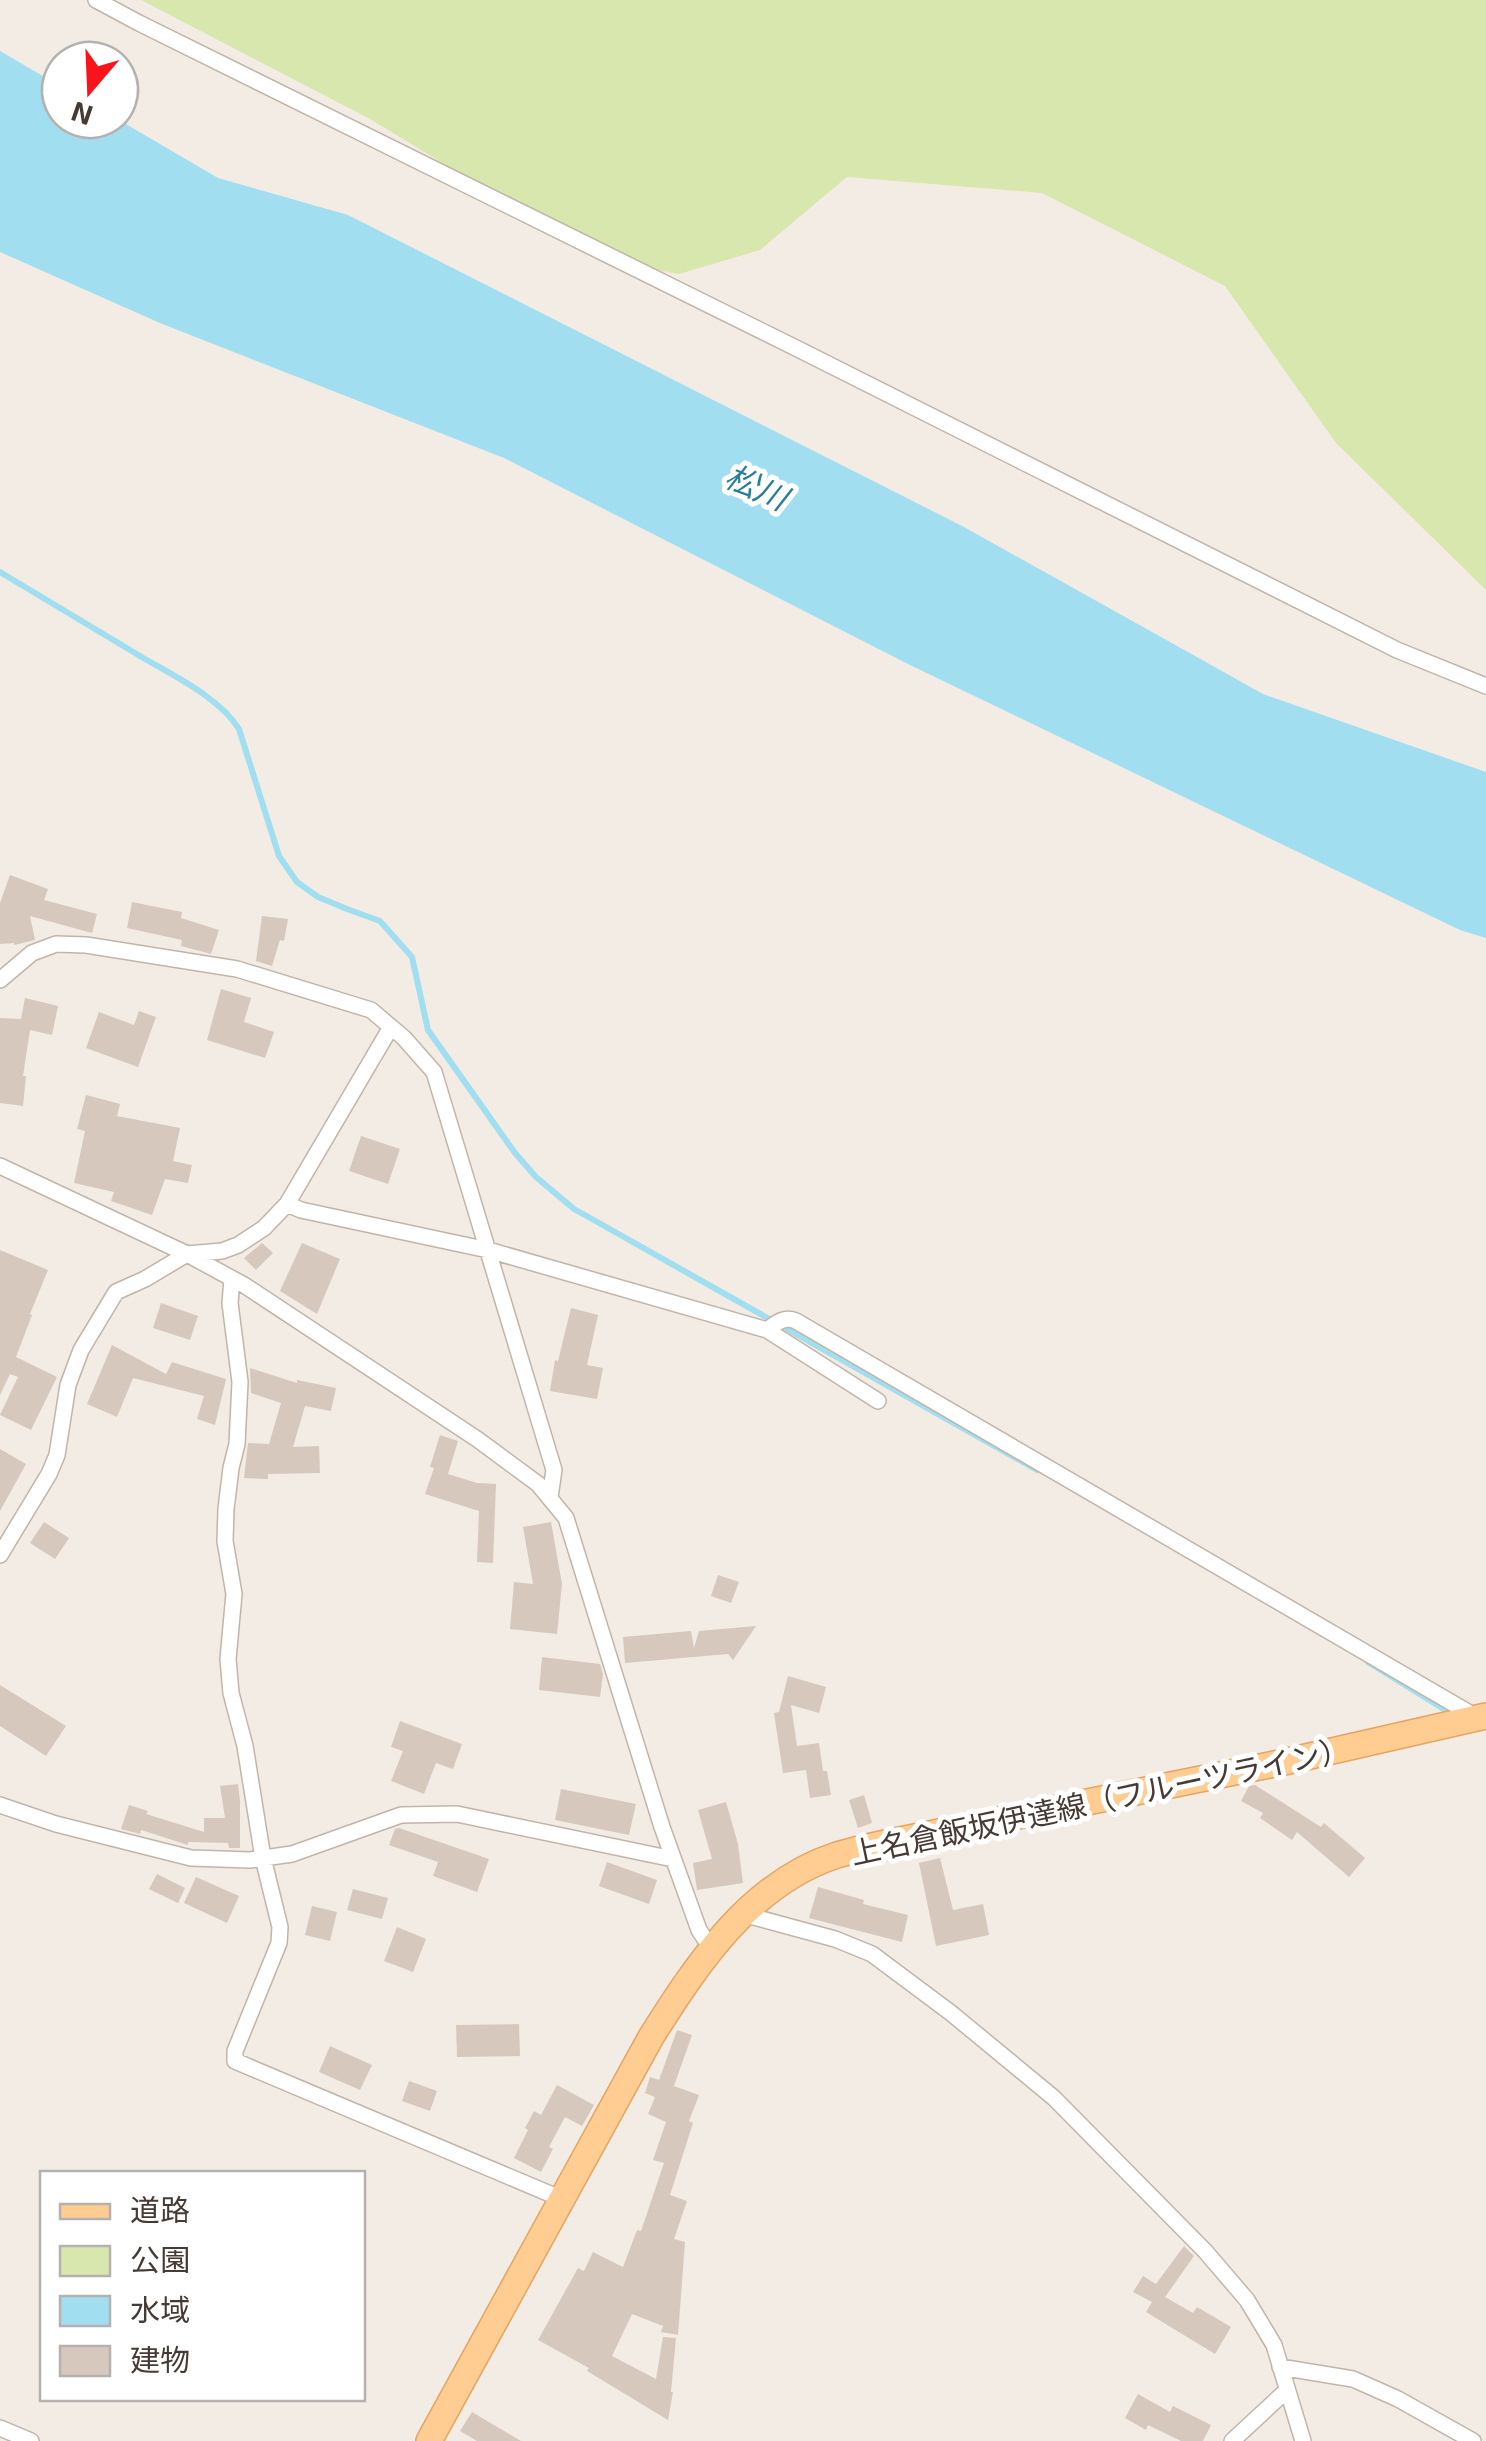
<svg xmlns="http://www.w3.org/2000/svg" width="1486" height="2441" font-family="'Exo 2','Noto Sans JP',sans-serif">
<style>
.green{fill:#d8e7ad}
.water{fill:#a0def0}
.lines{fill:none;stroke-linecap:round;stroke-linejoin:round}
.stream{stroke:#a0def0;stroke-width:6}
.building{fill:#d7c8bd}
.minor-casing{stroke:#c1b5aa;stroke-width:18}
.primary-casing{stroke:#e4a561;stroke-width:28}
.minor{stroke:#fff;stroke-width:15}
.primary{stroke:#ffcc91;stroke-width:25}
.labels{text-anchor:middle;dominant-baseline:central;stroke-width:10;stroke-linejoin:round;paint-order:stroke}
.street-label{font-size:30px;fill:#453b34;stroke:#fff}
.water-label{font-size:32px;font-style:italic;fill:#297e99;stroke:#fff}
</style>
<rect width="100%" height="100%" fill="#f2ece5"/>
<path class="green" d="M141 0H1486V590L1336 443 1225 286 1042 193 847 177 760 250 679 274 602 260 370 119Z"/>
<path class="water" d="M0 51 60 86V120H119L218 178 348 215 964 527 1263 694 1486 772V938L1460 930 908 664 504 458 160 323 0 252Z"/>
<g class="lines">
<path class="stream" d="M0 572C47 600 93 628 140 656 172 675 219 697 239 729L279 856 297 882 318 897 347 909 380 921 412 957 428 1030 515 1153 536 1177 574 1209 592 1219 1037 1470
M1368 1662 1455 1716"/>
</g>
<path class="building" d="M10 875 48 889 44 900 97 914 92 933 30 916 35 940 14 945V943L0 944V903Z
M132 902 182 912 181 918 219 930 211 954 181 946 182 940 127 928Z
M262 916 288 919 284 941 280 940 272 966 256 961Z
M221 989 251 998 244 1022 274 1032 265 1058 207 1040Z
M25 998 58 1006 52 1035 30 1030 23 1076H26L23 1106 0 1103V1018L21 1019Z
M139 1011 156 1017 138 1067 86 1048 99 1012 134 1025Z
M86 1095 120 1104 117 1116 180 1128 173 1161 192 1165 188 1183 165 1179 152 1215 111 1201 114 1192 74 1183 85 1131 77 1129Z
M361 1136 400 1149 388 1184 349 1171Z
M262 1243 273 1253 256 1270 244 1258Z
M302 1243 340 1259 317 1314 280 1291Z
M0 1250 48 1270 30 1314 32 1315 16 1357 57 1377 31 1430 0 1415 18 1377 10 1374 0 1395Z
M161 1303 198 1316 190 1340 153 1328Z
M571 1308 598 1315 587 1365 603 1368 597 1399 550 1391 555 1360 558 1361Z
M112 1345 166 1374 172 1362 226 1379 215 1425 197 1419 204 1396 133 1378 117 1417 87 1404Z
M250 1368 297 1383V1380L336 1388 331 1411 305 1406 293 1447 319 1446 320 1473 268 1474V1479L244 1478 248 1443 269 1444 281 1403 251 1393Z
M440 1435 458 1441 448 1474 477 1483 496 1484 493 1563 477 1562 479 1511 425 1494 434 1468 430 1467Z
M0 1449 26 1464 0 1511Z
M44 1522 69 1538 55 1559 30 1543Z
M551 1522 562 1584 557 1634 510 1629 514 1582 533 1584 523 1527Z
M718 1575 739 1582 731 1603 711 1596Z
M756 1626 733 1660 728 1654 625 1663 623 1637 691 1631 694 1648 699 1631Z
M542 1657 600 1664 603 1674 600 1697 539 1690Z
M788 1676 826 1687 819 1713 791 1705 797 1746 819 1743 823 1771H827L831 1795 810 1798 806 1770 783 1773 774 1713 779 1712Z
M0 1685 66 1726 46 1756 0 1726Z
M400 1721 462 1744 453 1769 436 1763 424 1794 391 1781 403 1751 391 1747Z
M238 1784 240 1801V1848H229L228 1843 188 1842V1845L141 1830 140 1834 121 1829 129 1805 148 1811 146 1814 204 1832V1818H225L220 1786Z
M1255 1785 1321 1827 1324 1823 1365 1858 1349 1877 1297 1832 1292 1840 1260 1818 1263 1813 1241 1801 1249 1786Z
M561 1789 636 1804 629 1835 555 1820Z
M864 1795 872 1823 858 1828 849 1800Z
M726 1802 738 1844 743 1883 697 1890 693 1863 712 1859 698 1810Z
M399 1828 489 1859 477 1892 433 1876 438 1862 389 1845 395 1829Z
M940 1858 953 1910 983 1904 989 1935 936 1946 919 1863Z
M607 1862 657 1880 649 1904 599 1886Z
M157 1874 185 1888 178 1903 149 1889Z
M196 1877 239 1896 227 1923 184 1903Z
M818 1887 864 1900 863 1904 908 1915 902 1942 809 1918Z
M353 1889 388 1898 382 1919 347 1910Z
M312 1906 337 1912 330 1941 305 1935Z
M397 1927 426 1939 413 1972 384 1961Z
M519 2024 520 2056 457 2057 456 2025Z
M677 2030 692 2035 674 2086 699 2095 689 2121 693 2123 670 2195 687 2201 674 2239 685 2242 678 2335 661 2332 663 2326 632 2314 612 2356 656 2379 663 2337 676 2338 671 2392H673L668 2420 587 2371 589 2368 538 2340 578 2268 584 2271 593 2252 623 2267 637 2230 641 2231 664 2163 653 2160 666 2122 648 2114 655 2097 645 2093 650 2077 659 2080Z
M330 2046 372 2065 360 2090 319 2072Z
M409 2081 437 2091 430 2111 402 2101Z
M557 2085 594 2105 582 2126 565 2117 549 2147 553 2149 541 2172 514 2158 528 2130 525 2128 534 2111 541 2115Z
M1184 2246 1194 2256 1165 2297 1193 2313 1197 2307 1231 2327 1215 2354 1146 2312 1152 2302 1133 2292 1143 2276 1156 2284Z
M1138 2394 1170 2412 1173 2406 1211 2425 1203 2441H1181L1148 2425 1146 2430 1125 2418Z
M472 2412 521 2441H477L460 2431Z"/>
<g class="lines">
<g class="minor-casing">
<path id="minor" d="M96 0 139 23 798 349 1397 650 1486 686
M0 980 32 953 56 944 86 945 237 969 371 1010 404 1038 434 1072 554 1470 550 1497
M0 1166 187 1254 244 1285 477 1439 538 1484 566 1518 662 1827 699 1930 711 1948
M287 1204 301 1210 488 1250 767 1330 878 1401
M232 1279 230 1303 240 1382 237 1444 231 1468 226 1509 225 1541 234 1594 228 1659 231 1693 245 1746 263 1858 280 1927 279 1943 235 2051V2061L562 2199
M767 1330C776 1323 784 1316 796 1321L1478 1718
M0 1555 49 1474 57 1455 68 1385 81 1350 116 1292 145 1279 187 1254 222 1251 238 1245 264 1228 287 1204 391 1027
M0 1805 56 1824 191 1858 250 1860 292 1854 401 1815 457 1814 673 1859
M743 1915 754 1917 835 1939 872 1954 951 2013 1054 2098 1205 2251 1247 2300 1274 2345 1303 2441
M1280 2367 1353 2379 1398 2399 1473 2441
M0 2428 31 2441
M1232 2441 1287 2390"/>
</g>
<g class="primary-casing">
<path id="primary" d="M429 2441 651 2037C697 1964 750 1883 837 1855 854 1850 872 1846 890 1842L1284 1762 1486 1716"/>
</g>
<use href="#minor" class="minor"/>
<use href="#primary" class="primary"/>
</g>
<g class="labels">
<g class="street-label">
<text transform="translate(1100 1800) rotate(-12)">上名倉飯坂伊達線（フルーツライン）</text>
</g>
<g class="water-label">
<text transform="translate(757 486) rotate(24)">松川</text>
</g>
</g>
<rect x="40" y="2171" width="325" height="230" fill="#ffffff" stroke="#b5b1ae" stroke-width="2.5"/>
<rect x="60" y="2204" width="50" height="15" fill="#ffcc91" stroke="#b5b1ae" stroke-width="2.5"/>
<text x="130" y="2221" font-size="30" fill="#453b34">道路</text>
<rect x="60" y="2246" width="50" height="30" fill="#d8e7ad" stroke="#b5b1ae" stroke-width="2.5"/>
<text x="130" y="2271" font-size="30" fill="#453b34">公園</text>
<rect x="60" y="2296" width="50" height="30" fill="#a0def0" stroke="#b5b1ae" stroke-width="2.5"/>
<text x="130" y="2321" font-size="30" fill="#453b34">水域</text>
<rect x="60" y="2346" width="50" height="30" fill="#d7c8bd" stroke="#b5b1ae" stroke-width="2.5"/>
<text x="130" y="2371" font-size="30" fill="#453b34">建物</text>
<g transform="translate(90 90) rotate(199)"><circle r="48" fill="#ffffff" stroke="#b5b1ae" stroke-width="2.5"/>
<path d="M0-8L18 38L0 25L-18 38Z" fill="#fb131b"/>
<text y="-15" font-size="28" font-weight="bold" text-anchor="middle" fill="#453b34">N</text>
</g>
</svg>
